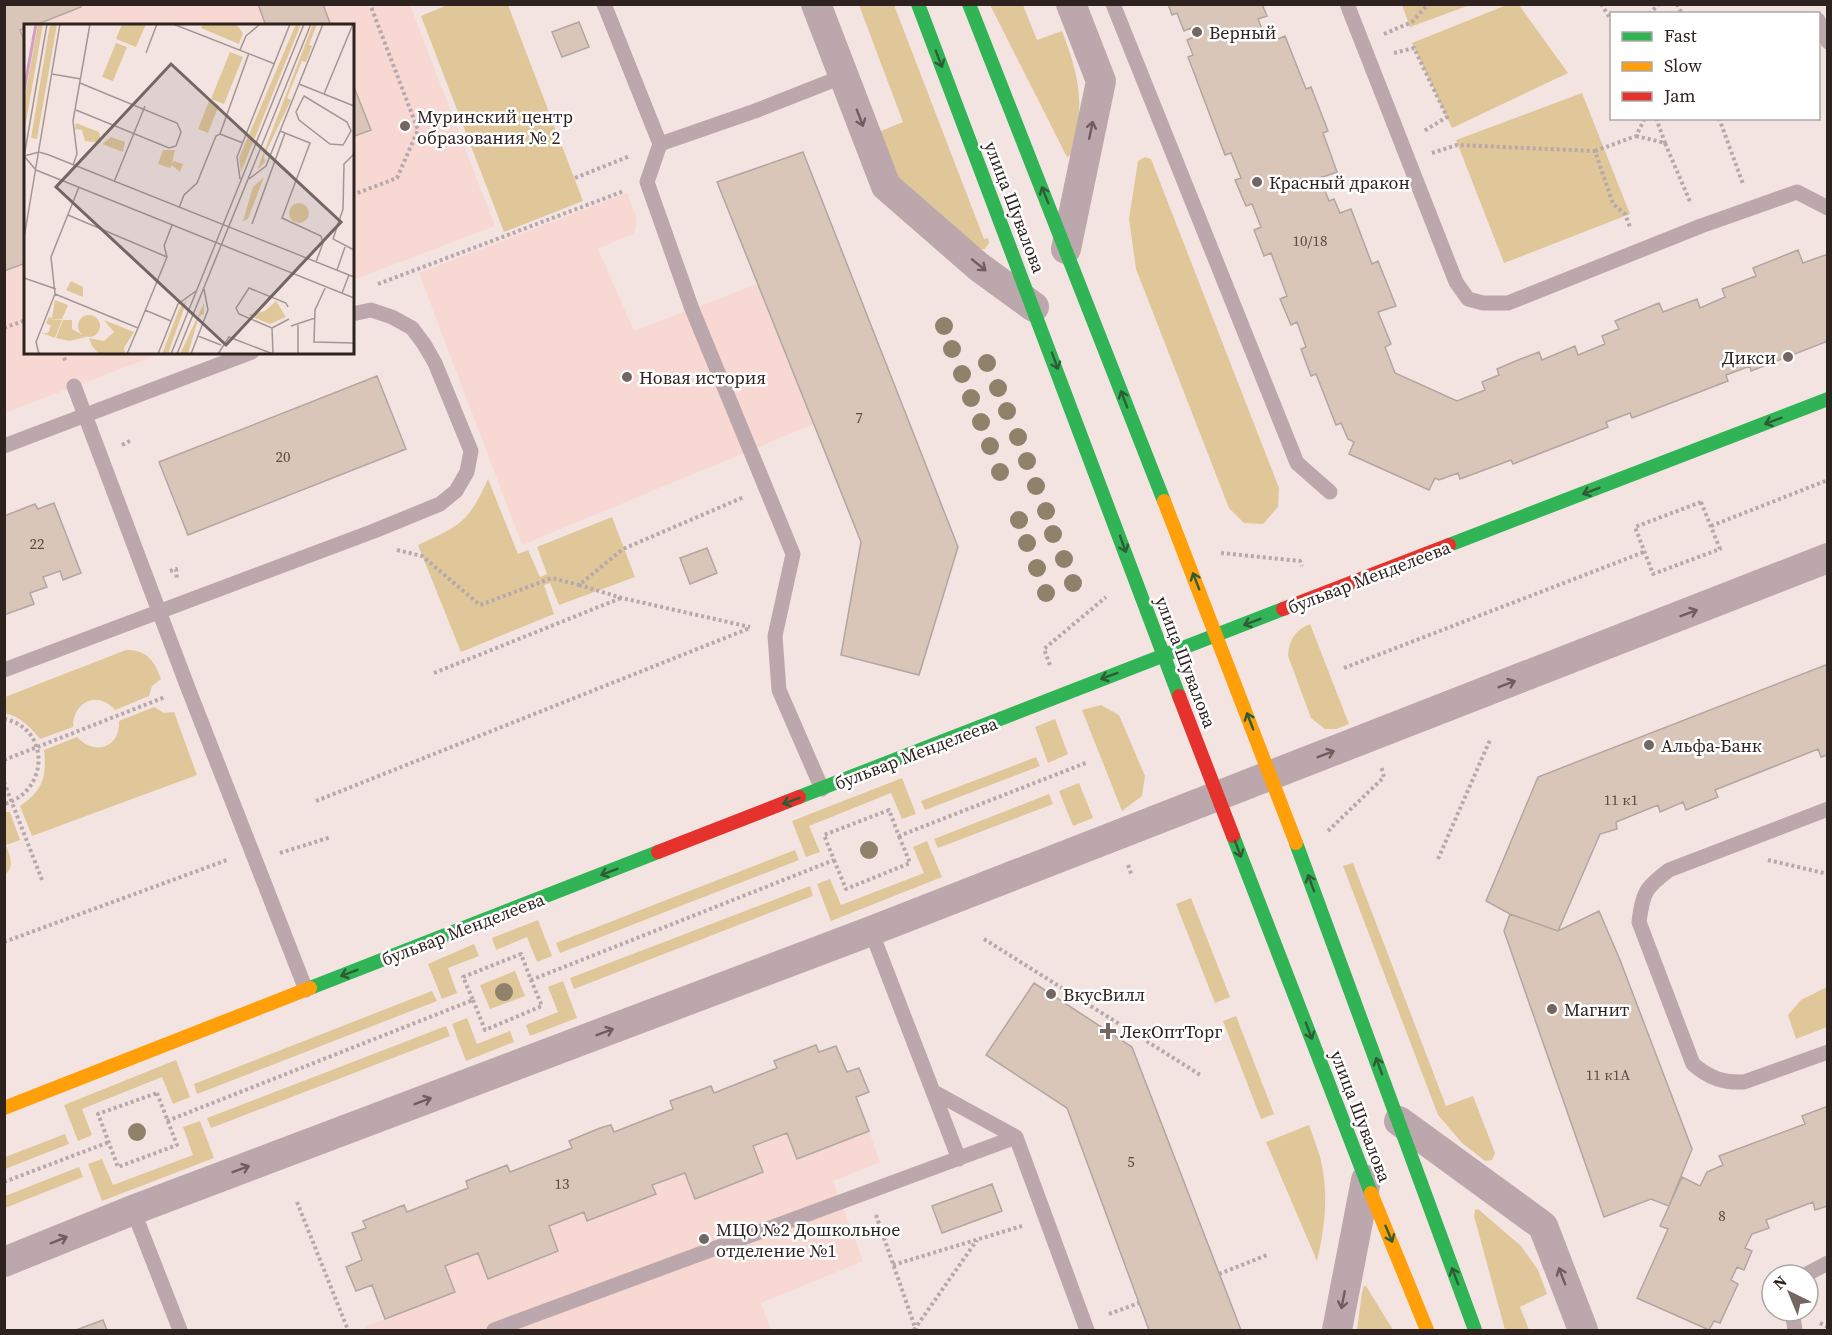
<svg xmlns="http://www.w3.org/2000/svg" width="1832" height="1335" font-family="'Source Serif 4',serif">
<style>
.built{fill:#f7d8d3}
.green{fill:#e0c799}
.building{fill:#dac5b9;stroke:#b1a6a1;stroke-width:1.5}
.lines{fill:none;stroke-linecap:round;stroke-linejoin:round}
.path{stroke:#b8a8ab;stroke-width:4;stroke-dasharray:3 3;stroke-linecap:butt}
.lane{stroke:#bca8ac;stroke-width:15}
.street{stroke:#bca8ac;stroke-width:30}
.fast{stroke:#30b455;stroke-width:14}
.slow{stroke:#ff9f0a;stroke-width:14}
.jam{stroke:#e5322d;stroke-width:14}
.tree{fill:#90816b}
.oneway{stroke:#2f5c35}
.oneway2{stroke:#6e5e5e}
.poi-dot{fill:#736663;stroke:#fff;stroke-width:2}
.labels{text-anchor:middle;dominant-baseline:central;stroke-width:5;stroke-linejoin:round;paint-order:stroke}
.number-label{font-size:15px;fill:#594b46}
.poi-label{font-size:18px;fill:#2e221f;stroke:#fff;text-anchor:start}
.street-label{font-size:18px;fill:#2e221f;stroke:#fff}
.inset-river{fill:none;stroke:#d49dc5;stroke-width:3}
.inset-road{fill:none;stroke:#a49694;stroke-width:1.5}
.view{fill:#736663;fill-opacity:0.15;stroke:#736663;stroke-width:3}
.inset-edge{fill:none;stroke:#2e221f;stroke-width:3}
</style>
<rect width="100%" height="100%" fill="#f3e4e2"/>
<path class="built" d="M5 5H410L495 226 353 280 352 26H26V352L162 353 5 413Z
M627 193 637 220 634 233 598 249 634 331 757 284 814 424 522 545 419 273Z
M869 1131 880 1162 833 1181 863 1261 761 1303 771 1330H366L365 1327 455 1292 445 1266 478 1253 489 1279 558 1252 549 1226 584 1212 588 1220 655 1194 652 1185 685 1173 695 1199 763 1172 753 1146 787 1133 797 1159Z"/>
<path class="green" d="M450 4 508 5 583 201 504 232 421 16Z
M1509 4 1519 5 1568 73 1452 128 1412 43Z
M859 5H894L984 239 988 238 989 243 985 249H976L898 177 880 134 881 131 903 122Z
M990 5H1023L1037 40 1062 31C1080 78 1085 105 1072 154L1067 157Z
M1402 5V4L1470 5 1410 27Z
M1582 93 1630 214 1504 263 1456 140Z
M1145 157 1151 159 1279 488 1278 507 1263 524 1244 523 1229 508 1136 269 1129 219 1138 161Z
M488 479 518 554 528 550 540 577 547 574 537 547 612 517 635 577 559 605 550 583 544 585 554 614 461 652 418 545C461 525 468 523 488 479Z
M1310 624 1349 724 1336 729H1325L1311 718 1288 656C1289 640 1295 630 1310 624Z
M126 650C147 649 155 662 161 679L152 686 149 696 115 710C98 690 73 701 73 727L40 739C30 727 21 717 5 713V697Z
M1101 705 1119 715 1145 776 1142 796 1122 811 1082 710Z
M154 707 164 713 174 712 197 775 32 836 20 806C43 791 47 776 44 750L77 737C95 756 120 748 119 721Z
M1055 719 1068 754 1048 763 1035 727Z
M1036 757 1040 766 925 810 921 801Z
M902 778 916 814 902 819 891 793 809 826 820 852 806 857 792 821Z
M1079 783 1093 818 1073 826 1059 791Z
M1049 794 1053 804 938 848 934 839Z
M5 812H10L20 840 6 845C10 856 15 866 5 875Z
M927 841 942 877 831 921 817 884 830 879 841 905 924 873 913 847Z
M795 850 799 860 560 953 556 943Z
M1353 863 1446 1106 1473 1096 1495 1153 1492 1160 1485 1161 1462 1143 1438 1115 1343 866Z
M810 886 813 896 574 989 570 978Z
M1191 898 1230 997 1215 1003 1176 904Z
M538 920 552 956 537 962 527 937 496 950 492 938Z
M474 944 479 956 448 968 457 993 442 999 428 964Z
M515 971 525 996 490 1009 480 985Z
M563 981 577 1018 530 1036 526 1025 558 1012 548 987Z
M1827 987V1027L1796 1039 1788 1015 1801 1000Z
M432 991 437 1001 197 1094 194 1084Z
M1236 1016 1274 1114 1261 1119 1223 1021Z
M467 1018 477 1044 510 1031 514 1042 466 1061 452 1024Z
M446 1026 450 1036 211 1128 207 1118Z
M176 1060 190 1097 173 1104 162 1077 82 1109 92 1135 78 1141 64 1105Z
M200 1121 214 1158 102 1201 88 1164 102 1159 113 1185 193 1155 183 1127Z
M1309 1125C1314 1140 1321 1155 1323 1171 1328 1202 1324 1231 1317 1261L1266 1142Z
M65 1134 69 1144 5 1169V1157Z
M79 1167 83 1177 5 1208V1196Z
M1478 1209 1521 1246 1538 1270 1547 1294 1520 1307 1529 1330H1505L1474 1216 1475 1210Z
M1364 1286H1366L1393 1330H1357L1362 1292Z"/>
<path class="building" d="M4 4H81V7L33 26H26V28L20 30 26 44V263L4 271Z
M258 4H323L331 26H266Z
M1168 4H1262L1267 16 1258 19 1262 29 1267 27 1273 41 1285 36 1306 89 1311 87 1328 131 1323 133 1337 172 1320 178 1329 201 1334 199 1340 213 1351 209 1372 264 1378 261 1396 306 1378 312 1391 344 1385 347 1395 373 1457 401 1485 390 1482 382 1499 375 1497 369 1518 360 1539 352 1542 360 1575 346 1578 355 1605 344 1602 336 1619 329 1615 321 1659 303 1663 312 1697 299 1700 308 1725 297 1722 289 1756 276 1753 268 1798 250 1803 263 1828 254V341L1751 371 1750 366 1726 375 1728 381 1632 418 1630 413 1606 422 1608 427 1523 460 1513 464 1511 460 1460 479 1458 473 1439 480 1435 478 1429 490 1349 454 1354 442 1348 439 1341 423 1336 425 1316 374 1311 376 1301 349 1306 347 1297 322 1291 325 1280 299 1287 296 1271 253 1264 256 1254 230 1261 227 1252 204 1246 206 1235 180 1241 178 1231 153 1225 155 1188 57 1193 55 1187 40 1194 37 1191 28 1184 31 1177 13 1172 15Z
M579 22 589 47 562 57 552 32Z
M352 82 371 130 352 137Z
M803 152 958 547 919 675 841 655 861 542 717 182Z
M377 376 406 449 188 535 159 462Z
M54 503 81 573 63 580 60 571 43 577 47 587 30 593 34 604 4 615V516L35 504 38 509Z
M707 548 717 573 690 584 680 558Z
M1828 664V755L1821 757 1818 749 1715 790 1718 797 1686 810 1683 802 1660 812 1658 805 1616 822 1617 829 1600 834 1558 931 1510 914 1486 901 1538 777Z
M1599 911 1620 960 1692 1149 1669 1206 1651 1199 1604 1217 1504 931 1510 914 1558 931Z
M1034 983 1132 1047 1241 1330H1149L1067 1108 986 1055Z
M816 1045 819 1052 836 1046 847 1072 859 1068 869 1092 856 1097 869 1131 797 1159 787 1133 753 1146 763 1172 695 1199 685 1173 652 1185 656 1194 587 1221 584 1212 549 1226 558 1251 488 1279 478 1253 445 1266 455 1292 385 1319 372 1285 356 1291 346 1267 362 1260 352 1233 366 1228 363 1221 404 1205 407 1212 468 1188 466 1181 497 1169 507 1165 510 1172 572 1148 569 1141 600 1128 611 1125 614 1132 673 1109 670 1101 711 1086 714 1093 777 1068 774 1061Z
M1828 1106V1206L1815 1210 1813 1202 1766 1220 1769 1228 1752 1234 1745 1248 1752 1251 1744 1270 1737 1267 1731 1280 1738 1284 1720 1323 1714 1321 1709 1330 1637 1298 1668 1229 1660 1226 1682 1177 1700 1186 1707 1172 1723 1165 1719 1156 1805 1124 1802 1116Z
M992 1184 1002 1211 942 1233 932 1206Z
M103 1320 107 1330H76Z"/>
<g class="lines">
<path class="path" d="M1601 4 1612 21
M1677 4 1682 14
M1649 14 1659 4
M1384 34 1412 22 1428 4
M1394 53 1414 48 1447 117 1424 131
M1656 118 1665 143
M1719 118 1743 184
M1636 136 1665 143 1691 204
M1595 151 1636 136 1645 118
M1432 153 1457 145 1595 151 1613 204 1625 214 1630 227
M575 178 630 156
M352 195 397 178 418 130 370 4
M378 284 624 191
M4 328 26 320
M62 352 66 363
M122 445 130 441
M1701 502 1720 549 1653 574 1635 527Z
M1711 526 1828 480
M397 550 422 556 480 605 552 578 579 585 623 549 744 497
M1221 553 1300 561 1302 566
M170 571 176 569 177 580
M579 585 622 598 750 627
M1050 665 1044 649 1106 597
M1344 668 1644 552
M434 673 621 598
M4 719C51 728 49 792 4 804
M4 760 165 697
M4 782 42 880
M316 801 750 628
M1328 831 1384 777 1381 766
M280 853 331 837
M1438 859 1490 740
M834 860 846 889 910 863 899 836
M1768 860 1828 874
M1128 865 1132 876
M984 939 1202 1076
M4 942 227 860
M473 1000 485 1030 542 1006 531 980
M157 1093 177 1145 118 1167 98 1114Z
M167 1121 473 1000 463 977 521 954 531 980 834 860 824 835 889 810 899 836 1088 762
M4 1182 109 1142
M297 1202 348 1330
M876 1215 916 1330
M893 1265 1022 1226
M1219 1274 1267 1255
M1109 1314 1139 1303
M1820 1323 1828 1327
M914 1330 977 1240"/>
<path class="lane" d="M604 4 660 144 647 182 692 309 793 554 775 636 779 690 822 789
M1113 4 1297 463 1330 492
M1347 4 1456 282 1468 299 1483 303H1508L1701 226 1797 192 1828 208
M1818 20 1828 42
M660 144 755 111 844 76
M74 386 188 688 306 990
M4 446 252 352
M4 670 374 531 440 504 456 491 467 472 471 451 435 363 424 344 412 328 392 317 371 310 352 314
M1828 809 1669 870C1645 888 1643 892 1639 922L1693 1064C1709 1078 1723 1083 1744 1082L1828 1052
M871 931 959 1159
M934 1092 1016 1137 1087 1330
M133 1210 180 1330
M1805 1275 1828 1263
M1792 1311 1795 1330
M494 1330 1016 1137"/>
<path class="street" d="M816 4 886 186 979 267 1034 307
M1066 249 1101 81 1071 4
M1399 1121 1543 1226 1583 1330
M4 1262 133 1210 871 931 1828 558
M1337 1330 1366 1180"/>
<path class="fast" d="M918 4 1179 696
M969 4 1164 501
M1449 545 1828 399
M799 797 1283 609
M1233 836 1371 1193
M1296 843 1475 1330
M310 988 658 852"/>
<path class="slow" d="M1164 501 1296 843
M4 1108 310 988
M1371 1193 1427 1330"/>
<path class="jam" d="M1283 609 1449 545
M1179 696 1233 836
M658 852 799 797"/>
</g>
<g class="tree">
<circle cx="944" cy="326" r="9"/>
<circle cx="952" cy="349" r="9"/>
<circle cx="987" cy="363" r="9"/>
<circle cx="962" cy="374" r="9"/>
<circle cx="998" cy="388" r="9"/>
<circle cx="971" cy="398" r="9"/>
<circle cx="1007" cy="411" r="9"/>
<circle cx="981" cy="422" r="9"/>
<circle cx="1018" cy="437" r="9"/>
<circle cx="990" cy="446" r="9"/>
<circle cx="1027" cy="461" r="9"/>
<circle cx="1000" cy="472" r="9"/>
<circle cx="1036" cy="486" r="9"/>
<circle cx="1046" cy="511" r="9"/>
<circle cx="1019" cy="520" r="9"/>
<circle cx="1053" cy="534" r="9"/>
<circle cx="1027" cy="543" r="9"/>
<circle cx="1064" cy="559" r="9"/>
<circle cx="1037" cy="568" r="9"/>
<circle cx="1073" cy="583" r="9"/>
<circle cx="1046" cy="593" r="9"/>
<circle cx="869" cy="850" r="9"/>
<circle cx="504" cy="992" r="9"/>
<circle cx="137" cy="1132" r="9"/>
</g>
<defs><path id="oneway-shaft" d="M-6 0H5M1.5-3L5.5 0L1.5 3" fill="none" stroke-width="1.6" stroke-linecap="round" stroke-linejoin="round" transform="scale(1.5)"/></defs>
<g class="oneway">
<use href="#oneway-shaft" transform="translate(939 59) rotate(69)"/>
<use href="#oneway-shaft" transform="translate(1045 195) rotate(-112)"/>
<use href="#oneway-shaft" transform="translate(1055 361) rotate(70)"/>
<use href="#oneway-shaft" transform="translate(1124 399) rotate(-111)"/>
<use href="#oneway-shaft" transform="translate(1773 421) rotate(159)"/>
<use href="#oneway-shaft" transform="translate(1591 491) rotate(159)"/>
<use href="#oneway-shaft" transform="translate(1123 544) rotate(70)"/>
<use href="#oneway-shaft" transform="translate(1196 581) rotate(-111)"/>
<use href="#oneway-shaft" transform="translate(1252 622) rotate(159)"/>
<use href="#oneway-shaft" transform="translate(1109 676) rotate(160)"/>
<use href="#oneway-shaft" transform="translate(1250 721) rotate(-111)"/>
<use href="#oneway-shaft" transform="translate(791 801) rotate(159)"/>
<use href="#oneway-shaft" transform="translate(1238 849) rotate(69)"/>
<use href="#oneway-shaft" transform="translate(609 872) rotate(159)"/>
<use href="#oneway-shaft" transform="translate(1311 883) rotate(-110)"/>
<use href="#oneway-shaft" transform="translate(349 973) rotate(159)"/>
<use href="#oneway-shaft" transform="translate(1309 1031) rotate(69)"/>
<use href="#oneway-shaft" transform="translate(1379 1066) rotate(-110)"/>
<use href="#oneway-shaft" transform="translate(1389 1234) rotate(67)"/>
<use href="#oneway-shaft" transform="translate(1455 1276) rotate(-111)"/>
</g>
<g class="oneway2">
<use href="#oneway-shaft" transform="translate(860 118) rotate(69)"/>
<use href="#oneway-shaft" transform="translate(1091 130) rotate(-78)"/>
<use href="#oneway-shaft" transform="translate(979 265) rotate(39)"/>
<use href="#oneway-shaft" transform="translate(1689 613) rotate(-21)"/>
<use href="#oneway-shaft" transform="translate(1507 684) rotate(-21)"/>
<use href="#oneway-shaft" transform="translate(1326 754) rotate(-21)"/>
<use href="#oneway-shaft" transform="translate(605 1032) rotate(-21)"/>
<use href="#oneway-shaft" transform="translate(423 1101) rotate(-21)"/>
<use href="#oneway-shaft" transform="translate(241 1169) rotate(-21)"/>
<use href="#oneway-shaft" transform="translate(59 1240) rotate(-22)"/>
<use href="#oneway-shaft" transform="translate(1562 1276) rotate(-111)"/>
<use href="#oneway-shaft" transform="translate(1343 1300) rotate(101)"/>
</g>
<g class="poi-dot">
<circle cx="1197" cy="32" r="6"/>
<circle cx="405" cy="126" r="6"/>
<circle cx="1257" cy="182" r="6"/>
<circle cx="1788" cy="357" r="6"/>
<circle cx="627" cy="377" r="6"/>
<circle cx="1649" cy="745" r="6"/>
<circle cx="1051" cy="994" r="6"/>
<circle cx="1552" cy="1009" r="6"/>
<path d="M1105 1022h6v6h6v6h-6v6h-6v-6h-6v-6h6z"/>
<circle cx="704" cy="1239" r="6"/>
</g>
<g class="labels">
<g class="number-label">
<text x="1310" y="240">10/18</text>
<text x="859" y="417">7</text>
<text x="283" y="456">20</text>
<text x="37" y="543">22</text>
<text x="1621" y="799">11 к1</text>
<text x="1608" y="1074">11 к1А</text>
<text x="1131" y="1161">5</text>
<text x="562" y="1183">13</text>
<text x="1722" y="1215">8</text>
</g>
<g class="poi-label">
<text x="1209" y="32">Верный</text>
<text x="417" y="116">Муринский центр<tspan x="417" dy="21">образования № 2</tspan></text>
<text x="1269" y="182">Красный дракон</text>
<text x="1776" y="357" text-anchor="end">Дикси</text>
<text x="639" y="377">Новая история</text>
<text x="1661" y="745">Альфа-Банк</text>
<text x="1063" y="994">ВкусВилл</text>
<text x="1564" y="1009">Магнит</text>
<text x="1120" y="1031">ЛекОптТорг</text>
<text x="716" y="1229">МЦО №2 Дошкольное<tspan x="716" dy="21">отделение №1</tspan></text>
</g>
<g class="street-label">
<text transform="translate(1015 207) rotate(69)">улица Шувалова</text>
<text transform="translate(1369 577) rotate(-21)">бульвар Менделеева</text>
<text transform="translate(1186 662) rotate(69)">улица Шувалова</text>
<text transform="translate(916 753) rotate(-21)">бульвар Менделеева</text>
<text transform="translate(463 929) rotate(-21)">бульвар Менделеева</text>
<text transform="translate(1361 1116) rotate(69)">улица Шувалова</text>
</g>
</g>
<g transform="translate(24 24)">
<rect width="330" height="330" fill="#f3e4e2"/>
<path d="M14 0H19L0 110V78ZM26 0H33L13 115 7 114ZM98 0H122L112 23 92 15ZM179 0H212L219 9 215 20 177 4ZM272 0H277L217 148 215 134ZM289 0H293L285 21 288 22 282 38 278 37 263 74 267 76 240 132 241 138 233 146ZM92 19 103 23 89 57 78 53ZM206 28 219 33 200 80 187 75ZM185 77 195 81 184 109 174 105ZM52 99 75 108 77 119 61 117 58 106 51 105ZM87 113 101 118 99 128 78 120ZM139 126H151L148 140 150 137 159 140 156 148 148 141 146 144 134 140ZM240 153 224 195 219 197 229 163ZM265 189a10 10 0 1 1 20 0a10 10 0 1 1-20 0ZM47 257 59 263V273L42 266ZM31 276 44 281 38 295 25 296H38L31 314 18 309H24L27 302 22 299 25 293 28 294ZM163 276 144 330H138L155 285ZM252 277 262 293 246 300 224 291 241 287ZM180 279V290L175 292 164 330H156ZM54 302a11 11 0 1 1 22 0a11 11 0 1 1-22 0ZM39 296H48V305L62 313 45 317 32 314ZM80 296 110 308 100 324 101 330H75L68 322 65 314 80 317 90 308Z" fill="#e0c799"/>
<path class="inset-river" d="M0 67 12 0"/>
<path class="inset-road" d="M149 0 251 40M216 26 222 12 236 0M122 29 133 0M28 50 57 55M275 60 330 82M300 70 329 0M280 72 323 98 327 107 319 121 306 120 275 96 272 88ZM52 86 145 124 152 122 157 108 153 99 56 59M256 107 286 119 258 194 297 212 299 219 292 238M196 110 219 119M330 130 320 140 319 185 309 215 330 226M0 132 12 146 330 274M0 132 15 128 25 131 330 253M0 133 23 0M49 141 53 130 49 97 66 0M216 155 213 133 266 0M225 155 242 142 299 0M90 158 121 82M155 184 160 171 173 159 192 112 196 110 225 29M44 191 143 233M228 200 261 109M0 214 36 0M140 222 148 201M313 246 321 223M0 254 32 265M302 262 291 286 290 318 330 319M318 269 325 251M31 270 114 304 143 233 140 221M121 286 147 297M267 302 291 294M248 304 265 295M174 312 197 321M15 330 12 318 31 270 27 233 55 163M103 330 114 304M134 330 154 280 172 267M147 330 280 0M153 330 287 0M167 330 184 286 180 265M194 330 205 313 249 330M249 330 248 304 215 290 212 284 225 264 262 279 264 283M274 330V299"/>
<path class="view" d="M147 40 317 198 202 321 32 163Z"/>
<rect width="330" height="330" class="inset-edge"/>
</g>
<rect width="1832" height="1335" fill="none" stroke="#2e221f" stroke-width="12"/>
<rect x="1610" y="12" width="210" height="108" fill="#ffffff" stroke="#aba7a5" stroke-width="1.5"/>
<rect x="1622" y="32" width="30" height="9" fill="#30b455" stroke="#aba7a5" stroke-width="1.5"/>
<text x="1664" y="42" font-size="18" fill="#2e221f">Fast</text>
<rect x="1622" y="62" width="30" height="9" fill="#ff9f0a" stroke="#aba7a5" stroke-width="1.5"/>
<text x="1664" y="72" font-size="18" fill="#2e221f">Slow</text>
<rect x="1622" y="92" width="30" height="9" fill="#e5322d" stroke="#aba7a5" stroke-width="1.5"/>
<text x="1664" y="102" font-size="18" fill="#2e221f">Jam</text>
<g transform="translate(1790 1293) rotate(317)"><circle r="28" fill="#ffffff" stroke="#aba7a5" stroke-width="1.5"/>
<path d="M0-4.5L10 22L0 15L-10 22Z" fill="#736663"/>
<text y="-9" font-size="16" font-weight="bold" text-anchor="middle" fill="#2e221f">N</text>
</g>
</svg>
